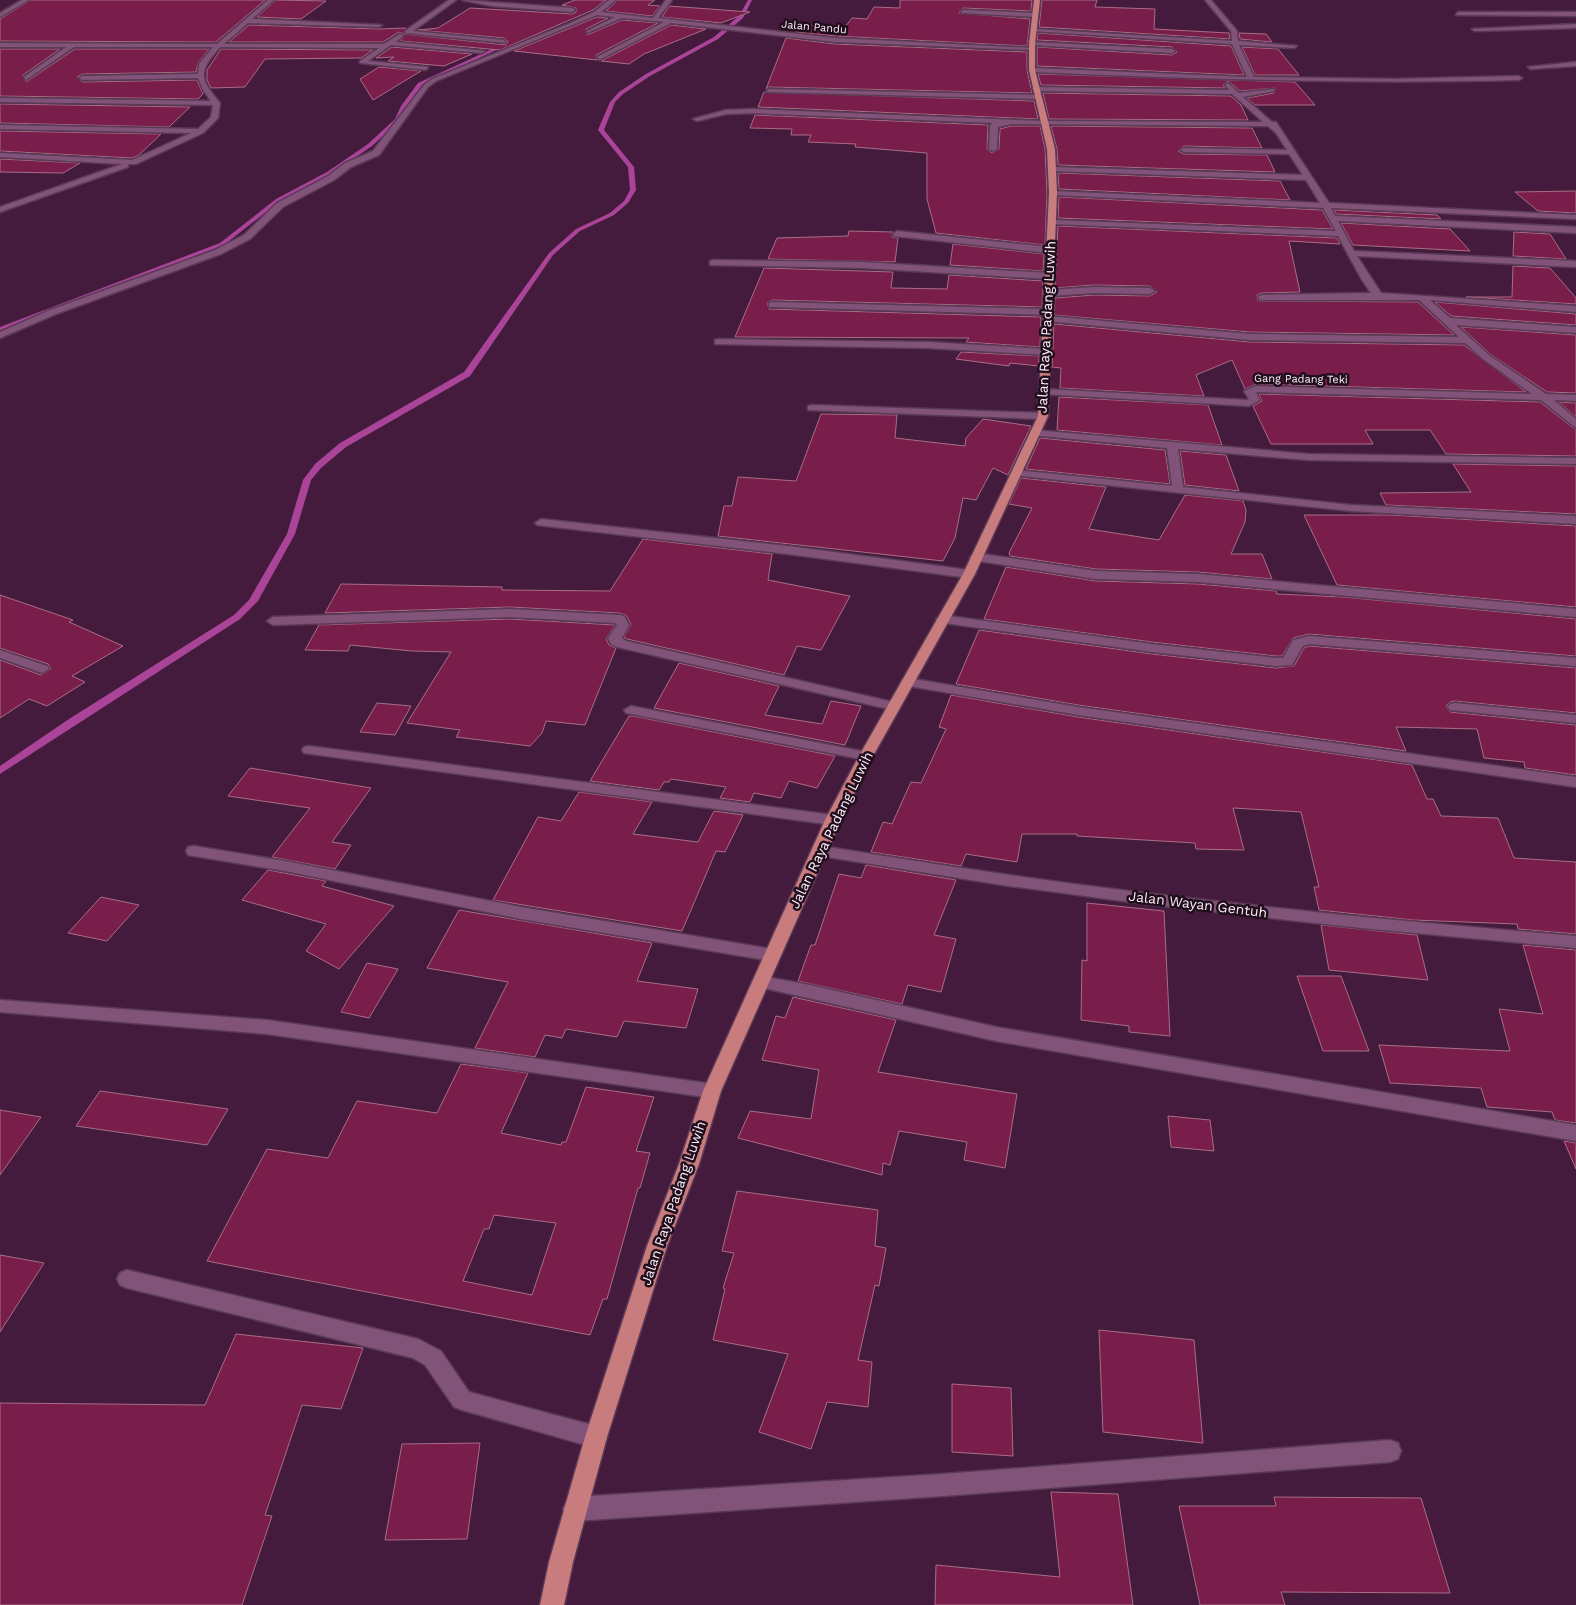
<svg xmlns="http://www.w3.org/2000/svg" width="1576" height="1605" font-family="'Work Sans',sans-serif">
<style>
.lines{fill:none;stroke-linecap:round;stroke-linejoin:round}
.stream{fill:#a94499;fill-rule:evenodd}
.building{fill:#791d4b;stroke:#a86e85;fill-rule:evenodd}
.street-casing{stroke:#5b3a56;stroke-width:3}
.secondary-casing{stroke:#5b3a56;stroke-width:3}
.primary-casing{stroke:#5b3a56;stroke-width:3}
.street{fill:#815378;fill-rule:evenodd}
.secondary{fill:#815378;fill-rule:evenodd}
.primary{fill:#c87c7d;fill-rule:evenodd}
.labels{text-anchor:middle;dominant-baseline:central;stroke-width:5;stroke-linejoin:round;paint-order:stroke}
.far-street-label{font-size:11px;fill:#fcecf8;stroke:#200e1c}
.street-label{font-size:14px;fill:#fcecf8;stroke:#200e1c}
</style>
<rect width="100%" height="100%" fill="#441b3d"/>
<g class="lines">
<path class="stream" d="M748 0H752L743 18 718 39 650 76 623 94 615 102 604 130 634 167 636 190 628 203 614 215 580 231 553 255 470 376 346 447 321 468 311 480 295 534 258 601 240 619 0 774V766L69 719 234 615 249 600 287 534 303 480 315 464 340 443 464 372 549 253 576 229 610 213 624 201 630 190 628 167 598 130 610 102 619 92 646 74 714 37 739 16Z
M505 43 509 44 422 85 407 106 399 121 372 146 331 174 280 201 224 245 0 331V327L220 243 276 199 327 172 368 144 395 119 401 106 418 83Z"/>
</g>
<path class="building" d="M31 0H265L216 42 0 41V19Z
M276 0 326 1 301 19 257 17Z
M575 0H606L593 10 500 50 401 41 404 34 506 45 508 42 504 38 418 30 438 28 470 8 572 14 576 12V8L562 5Z
M618 0H655L648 5 660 6 652 16 606 11Z
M900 0H1032L1031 11 963 8 959 13 1030 19 1027 46 835 36 795 32 805 25 845 27 852 18 867 19 874 7 900 8Z
M1042 0H1097L1095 7 1155 9 1154 29 1229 33 1230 39 1039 27Z
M669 6 750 12 721 23 662 17Z
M597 17 608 18 586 29 587 35 622 20 658 23 596 55 597 60 514 51Z
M249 25 379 29 406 28 404 34 399 32 383 42H229Z
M671 25 706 29 644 54 629 64 601 61Z
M1038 33 1231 46 1244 75 1037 66V47L1172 55 1177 52 1172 47 1037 40Z
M1239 33 1266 34 1272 42 1240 39Z
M786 38 835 44 1027 52V70L1032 93 768 87 766 89Z
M392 47 472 54 444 66 388 61 394 57 376 58Z
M1242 47 1278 49 1299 75H1255Z
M0 49H60L23 75 26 82 75 49H209L198 63 196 72 82 74 77 77 82 82 197 80 203 94 198 99 0 96Z
M221 49 373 50 361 58 265 59 245 87 211 88 207 80V70Z
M379 67 421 71 373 100 360 79Z
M1038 74 1295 82 1315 105H1255L1247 98 1274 93 1275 88 1240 91 1228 81 1223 85 1225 88 1041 85Z
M764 92 1034 101 1038 119 758 107Z
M1043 93 1231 96 1241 105 1248 120 1049 119Z
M0 104 190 107 169 127 0 123Z
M755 115 988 125 987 149 992 153 999 149 1000 129 1011 126H1040L1045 149 1047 193 1045 245 936 233 927 199V153L855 147 856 144 808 142 811 135H791L792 129 750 128Z
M1051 126 1252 128 1262 148 1184 146 1178 151 1184 154 1267 155 1275 172 1058 165 1057 149Z
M0 131 161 134 139 155 132 158 0 151Z
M0 159 80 163 63 173 0 172Z
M1058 173 1280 181 1290 200 1059 189Z
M1576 191V213L1538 211 1515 192Z
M1059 197 1322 210 1333 229 1058 218Z
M1334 210 1437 215 1441 219 1336 214Z
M1341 223 1450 229 1470 251 1353 245Z
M1058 226 1337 238 1340 244 1289 241 1300 292 1261 293 1257 295 1258 301 1418 302 1454 335 1250 332 1054 315 1055 298 1094 295 1150 296 1157 292 1150 286 1094 285 1055 288Z
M849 231 893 232 892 237 898 238 895 262 768 259 777 238 848 236Z
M1514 232 1550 234 1566 259 1513 256Z
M953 244 1044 254 1043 271 950 265Z
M1513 266 1550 268 1576 298V304L1466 297H1512Z
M764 268 893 272 891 288 947 289 949 275 1043 281 1042 307 772 300 767 303 769 309 1041 317 1040 347 966 342 969 338 735 337Z
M1435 302 1576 314V325L1451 316Z
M1054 324 1250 342 1464 345 1526 392 1256 384 1245 389 1232 360 1196 375 1204 396 1060 388 1061 368 1052 367Z
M1461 327 1576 335V393L1547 392 1490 354Z
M961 352 1039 356V366L1010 363 1009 366 956 359Z
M1259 394 1540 402 1576 430V456L1446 454 1430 430H1365L1373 444H1271L1253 406 1262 401Z
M1059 397 1208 405 1222 445 1057 430Z
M1559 402 1576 403V417Z
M821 414 897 415 895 438 965 446 966 438 983 419 1031 426 1008 475 993 468 976 500 963 498 955 538 943 561 718 536 724 506H732L738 477 796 481Z
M1040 438 1165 450 1170 484 1026 469Z
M1180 451 1226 455 1239 491 1185 485Z
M1453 464 1576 466V514L1386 505 1380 493 1471 492Z
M1021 478 1106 487 1089 529 1159 540 1185 495 1243 501 1246 510 1245 522 1231 554H1262L1272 579 1198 572 1096 569 1010 556 1009 553 1032 508 1009 504Z
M1304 515H1392L1576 526V607L1337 585Z
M643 539 772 554 768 580 850 596 821 650 797 646 784 675 627 639 624 637 631 624 626 615 619 613 510 607 325 613 341 584 502 587V590L610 591Z
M1006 567 1096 581 1198 584 1276 591 1277 594 1343 597 1576 619V656L1309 634 1293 638 1282 656H1276L1152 642 984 619Z
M0 595 73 620 69 622 123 646 72 676 85 682 47 706 29 699 0 718V660L41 675 51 669 48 664 0 648Z
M510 619 615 625 606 639 609 645 616 648 585 725 546 721 542 733 530 746 456 737 460 730 407 723 451 652 412 651 350 645 348 651 305 650 319 625Z
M979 630 1152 654 1276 668 1294 666 1304 648 1309 646 1576 668V713L1455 701 1450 702 1446 706 1450 712 1576 725V775L1525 768 1524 762 1484 758 1477 729 1396 727 1406 751 1078 705 956 684Z
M679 663 779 686 765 715 822 724 831 701 861 706 845 745 654 708Z
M951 695 1078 717 1412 765 1427 799H1433L1441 816 1498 818 1514 858 1576 862V934L1518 929 1517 924 1413 920 1319 910 1314 887H1319L1301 812 1233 808 1244 850 1196 849 1195 843 1077 836V834H1022L1017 862 966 854 961 866 871 852 883 822 892 824 911 782 921 783 946 729 939 727Z
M377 703 411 706 395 735 360 732Z
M629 716H633L835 756 817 788 789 781 781 798 754 793 750 802 720 798 726 787 671 779 669 782H664L659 790 590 781Z
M250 768 371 788 332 842 351 845 335 869 272 857 310 808 228 796Z
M579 792 652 802 633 834 698 842 714 811 743 815 725 852 716 851 682 931 493 900 538 817 561 821Z
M866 865 956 880 934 935 956 939 941 992 908 985 902 1004 798 981 811 945H815L839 874 861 878Z
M268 870 326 881 322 886 394 906 339 969 306 951 326 924 242 900Z
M101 897 139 905 107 941 68 933Z
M1087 903 1164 911 1170 1036 1129 1032V1026L1081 1020 1082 960 1087 961Z
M459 910 652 943 637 981 698 989 686 1028 624 1021 617 1037 566 1029 562 1038 545 1035 535 1057 475 1048 508 982 427 968Z
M1321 925 1417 935 1428 980 1329 970Z
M1523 945 1576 950V1123L1555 1120 1552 1112 1487 1107 1481 1088 1390 1083 1379 1045 1510 1051 1499 1009 1543 1014Z
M367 963 398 969 369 1018 341 1012Z
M1297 976H1341L1369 1051H1323Z
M793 997 896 1020 878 1072 1017 1094 1005 1168 964 1160 967 1142 899 1131 890 1165 883 1163 882 1175 738 1138 750 1111 811 1119 819 1070 762 1060 776 1016 785 1018Z
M461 1064 528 1073 501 1133 561 1145 562 1142H566L586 1087 654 1097 636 1151 650 1153 640 1188H638L607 1299H603L590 1335 207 1261 267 1149 328 1158 357 1101 437 1113ZM494 1215 556 1223 532 1295 463 1281 484 1229H489Z
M100 1091 228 1109 207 1145 76 1126Z
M0 1110 41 1117 0 1175Z
M1168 1116 1210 1120 1214 1151 1171 1147Z
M1564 1141 1576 1143V1169Z
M737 1191 878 1210 875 1246 886 1248 879 1286 875 1285 858 1360 872 1362 868 1407 827 1402 811 1449 759 1432 788 1354 713 1340 725 1289 723 1288 734 1253 722 1251Z
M0 1255 44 1263 0 1332Z
M1099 1330 1194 1340 1203 1443 1103 1432Z
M236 1334 363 1348 341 1409 302 1405 265 1515 272 1516 242 1605H0V1403L205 1405Z
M952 1384 1011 1388 1013 1456 952 1452Z
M480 1443 467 1539 385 1540 402 1444Z
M1051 1492 1118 1494 1133 1605H935L936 1565 1060 1577Z
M1274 1497 1421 1498 1450 1593 1281 1592 1285 1605H1200L1179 1506H1276Z"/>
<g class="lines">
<g class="street-casing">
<path id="street" d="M22 0H29L0 17V13Z
M268 0H274L252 19 382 25 379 27 248 23 224 44H384L400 34 403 36 396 42 485 51 482 53 391 45 368 61 428 67 426 70 360 63V61L379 48 220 47C198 72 199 78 220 103L218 118 203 133 136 164H128V167L0 212V207L122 164 0 157V153L132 160 191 133 0 129V125L198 129 211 117 213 105 0 102V98L211 101 203 90 198 78 82 80 79 78 82 76 198 74 199 64 213 47H74L26 80 24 77 66 47H0V43L217 44Z
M449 0H456L413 31 504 40 506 43 405 33V31Z
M462 0 572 8 575 10 572 12 492 6Z
M609 0H616L601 12 653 18 666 0H672L658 18 835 38 1035 48 1032 50 835 42 671 23 599 60 597 57 664 22 622 18 587 33V31L615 17 597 15 436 81 428 87 379 155 351 167 334 180 283 207 250 239 221 254 56 314 0 338V332L50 310 215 250 244 235 277 203 328 176 345 163 373 151 424 85 432 79 568 24 594 12Z
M1205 0H1211L1237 31 1238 41 1297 46 1294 48 1239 45 1254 77 1395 79 1519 76 1522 78 1519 80C1356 84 1195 79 1032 72L1029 70 1032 68 1247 77 1232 44 1032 31 1035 29 1232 41 1231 31Z
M963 10 1035 13 1038 15 1035 17 961 13Z
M1458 12H1576V16L1456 15Z
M1576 24V28L1475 31 1472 29Z
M1032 42 1172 49 1175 51 1172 53 1030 45Z
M1576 62V66L1531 69 1528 67Z
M1228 83 1239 93 1274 89V91L1243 97 1272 122H1276L1329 203 1576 215V219L1331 208 1335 216 1576 227V233L1338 221 1354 251 1576 261V267L1357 256 1381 293 1576 306V312L1430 300 1450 318 1576 327V333L1456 325 1489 355 1546 394 1576 395V401L1554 400 1576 419V428L1541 400 1256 392 1260 400 1249 406 1042 394 1041 392 1046 389 1247 400 1249 399 1244 391 1256 386 1532 394 1483 359 1465 343 1250 340 1045 321V317L1048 316 1250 334 1459 337 1419 300H1259V296L1262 295 1371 293 1362 280 1338 236 1053 224 1049 222 1053 220 1336 231 1323 208 1053 195 1049 193 1053 191 1320 203 1306 180 1052 171 1048 169 1052 167 1303 175 1289 154 1184 152 1180 150 1184 148 1287 150 1276 133 1268 126 1011 124 998 127 997 149 993 151 989 149 990 125 993 123 752 113 726 114 697 121 693 119 726 110 752 109 1043 121 1263 122 1232 94 1035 91 1032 89 1035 87 1229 90 1225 85Z
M768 89 1037 95 1040 97 1037 99 766 92Z
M897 231 1049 247 1053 250 1049 253 894 236 893 234Z
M713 260 862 262 1049 273 1053 276 1049 279 862 268 710 265V261Z
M1094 287 1150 288 1155 291 1150 294 1094 293 1050 296 1045 293 1050 290Z
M772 302 1049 309 1054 312 1049 315 769 307V303Z
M718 339 928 342 1046 349 1051 352 1046 355 928 348 715 344V340Z
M812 405 1043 413 1048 416 1043 419 808 410V406Z
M1034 430 1308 454 1576 458V464L1308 460 1178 449 1183 487 1351 505 1576 516V524L1351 511 1012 475V471L1016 470 1172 486 1167 448 1030 435V431Z
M541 519 788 546 969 570 975 574 969 578 788 554 537 525 535 523Z
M976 553 1096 571 1198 574 1576 609V617L1198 582 1096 579 972 560 970 557Z
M510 609 619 615 624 616 629 625 622 638 626 641 893 702 900 706 893 710 617 647 611 644 608 638 617 625 615 623 510 617 273 625 267 621 273 617Z
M942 615 1152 644 1276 658H1283L1293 640 1309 636 1576 658V666L1309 644 1303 646 1292 665 1276 666 1152 652 937 622 936 619Z
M0 650 47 666 49 669 42 673 0 658Z
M908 678 1078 707 1576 777V787L1078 715 903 685 901 682 903 679Z
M1455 703 1576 715V723L1450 710 1448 707 1450 704Z
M631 706 866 752 873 756 866 760 626 713 624 710Z
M309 746 833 815 841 820 833 825 304 753 302 750 304 747Z
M194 846 285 861 521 907 772 949 778 951 780 955 778 959 772 961 521 919 285 871 188 855 186 851 188 847Z
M761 976 810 985 996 1027 1576 1125V1141L996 1041 755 986 752 982 755 978Z
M0 1000 267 1020 712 1084 718 1086 721 1091 718 1096 712 1098 267 1034 0 1012Z
M127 1270 418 1339 441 1351 469 1392 596 1426 604 1429 607 1437 604 1445 596 1448 462 1410 454 1407 425 1365 413 1358 127 1288 120 1285 117 1279 120 1273Z
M1390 1440 1398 1443 1401 1451 1398 1459 1390 1462 943 1496 575 1521 567 1517 563 1509 567 1501 575 1497 943 1474Z"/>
</g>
<g class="secondary-casing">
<path id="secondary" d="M821 846C905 859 989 873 1074 884 1241 906 1408 922 1576 936V948L1361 928 1145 904 1002 885 815 855 813 851 815 847Z"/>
</g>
<g class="primary-casing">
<path id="primary" d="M1034 0H1040L1035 44V70L1055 149 1057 193 1048 416 975 574 873 756 841 820 721 1091 699 1164 667 1246 607 1437 573 1562 564 1605H540L549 1562 585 1437 647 1246 679 1164 703 1091 825 820 859 756 963 574 1038 416 1049 193 1047 149 1029 70V44Z"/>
</g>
<use href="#street" class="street"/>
<use href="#secondary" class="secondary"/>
<use href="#primary" class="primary"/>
</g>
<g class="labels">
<g class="far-street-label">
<text transform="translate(814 27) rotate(5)">Jalan Pandu</text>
<text transform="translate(1301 379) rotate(1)">Gang Padang Teki</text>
</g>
<g class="street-label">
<text transform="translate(1046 327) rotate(-87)">Jalan Raya Padang Luwih</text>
<text transform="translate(831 830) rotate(-64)">Jalan Raya Padang Luwih</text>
<text transform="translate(1198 904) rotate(7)">Jalan Wayan Gentuh</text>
<text transform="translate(673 1203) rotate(-71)">Jalan Raya Padang Luwih</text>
</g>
</g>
</svg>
